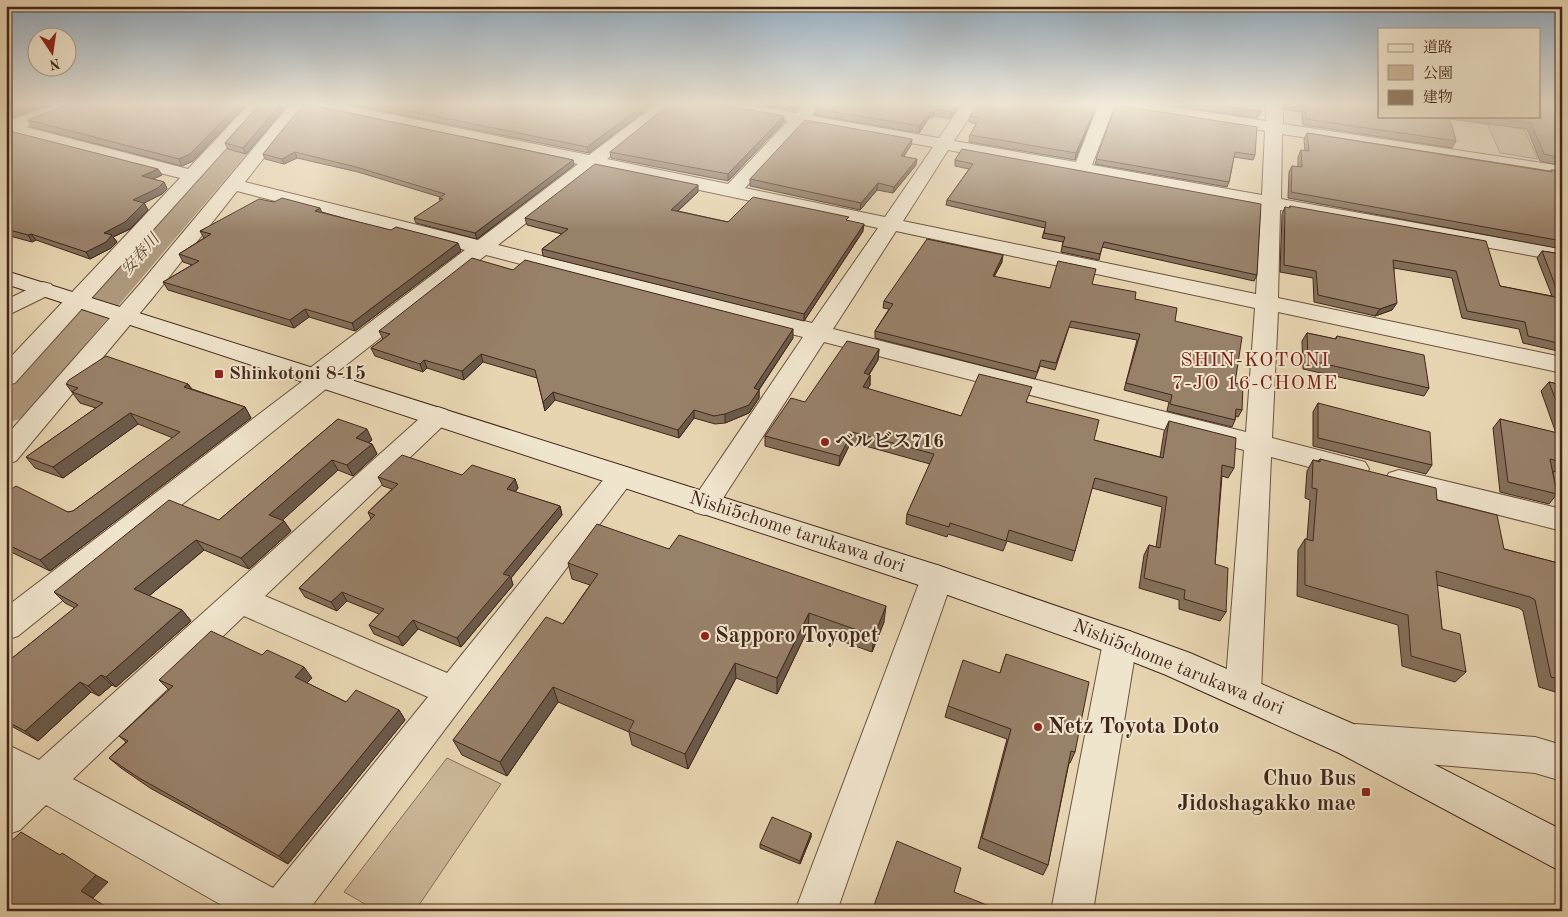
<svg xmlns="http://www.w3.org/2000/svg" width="1568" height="917" font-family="'Old Standard TT','Noto Serif JP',serif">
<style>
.green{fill:#cbb798;stroke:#866e5a}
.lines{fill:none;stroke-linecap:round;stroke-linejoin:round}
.river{fill:#af9a7e;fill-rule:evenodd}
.street-casing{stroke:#6b5240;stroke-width:2}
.secondary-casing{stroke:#42261b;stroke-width:2}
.street{fill:#efe4cc;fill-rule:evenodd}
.secondary{fill:#efe4cc;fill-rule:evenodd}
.wall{fill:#836f5a;stroke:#42261b}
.shaded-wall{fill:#6a5a4a;stroke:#42261b}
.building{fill:#988169;stroke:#42261b}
.poi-dot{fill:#8f2418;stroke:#efe4cc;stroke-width:2}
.labels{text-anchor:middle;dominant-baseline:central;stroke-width:4;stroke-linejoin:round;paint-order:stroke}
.far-water-label{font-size:16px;font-style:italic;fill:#634939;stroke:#efe4cc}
.poi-label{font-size:19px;font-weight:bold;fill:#42261b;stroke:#efe4cc;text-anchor:start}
.street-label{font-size:19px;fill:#42261b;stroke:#efe4cc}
.neighbourhood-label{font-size:20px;letter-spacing:1px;fill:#7a1f14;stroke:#efe4cc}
.near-poi-label{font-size:22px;font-weight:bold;fill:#42261b;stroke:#efe4cc;text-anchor:start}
</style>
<rect width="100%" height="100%" fill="#e7d5b1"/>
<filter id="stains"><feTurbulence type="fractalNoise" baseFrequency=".004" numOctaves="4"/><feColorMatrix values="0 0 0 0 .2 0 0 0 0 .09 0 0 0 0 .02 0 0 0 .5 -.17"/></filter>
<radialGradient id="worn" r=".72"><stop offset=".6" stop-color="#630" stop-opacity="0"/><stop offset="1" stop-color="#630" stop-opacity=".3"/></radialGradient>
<path class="green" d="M1484 116H1518L1538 159 1500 153Z
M447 758 501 784 415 911H377L344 892Z"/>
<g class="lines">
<path class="river" d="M259 103H290L23 418 6 423V377Z"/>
<g class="street-casing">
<path id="street" d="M57 103H79L77 106 26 127 188 169 250 103H267L15 383 6 385V362L180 178 6 134V122Z
M291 103H335L589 155 658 103H676L607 159 728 184 788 121 714 108 708 106 706 103H739L796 113 805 104 813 103 819 107 812 116 939 138 963 103H979L954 141 1076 162 1099 103H1146L1266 121 1267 103H1283V124L1562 166V177L1282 134 1281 199 1562 249V261L1280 210 1278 298 1562 357V373L1278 312 1272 438 1365 462 1369 469 1365 476 1355 479 1271 457 1261 692 1255 703 1243 708 1231 703 1225 692 1244 450 824 342 714 512 704 515 694 512 690 504 803 337 486 255 332 376 334 379 331 385 18 636 6 640V607L304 380 303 377 306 371 465 250 237 191 155 295 16 461 6 464V436L139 285ZM306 104 313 108 578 164 478 240 245 182ZM1114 107 1265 131 1262 195 1092 165ZM804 124 933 147 885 217 745 188ZM948 150 1261 207 1256 294 903 221ZM596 168 878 228 812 323 498 245ZM896 231 1255 308 1246 432 833 329Z
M1539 103H1562V113L1539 110Z
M43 282 51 284 54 289 51 294 6 316V300Z
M438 407 447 410 451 416 447 422 265 596 447 673 612 469 622 466 632 469 636 476 308 911H232L46 805 20 830 6 835V790L11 785 6 782V744L39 760 429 410ZM244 616 428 697 273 888 73 779Z
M1399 470 1562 509V531L1389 487 1385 480 1389 473Z
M937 565 948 569 953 578 837 911H795L921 578 926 569Z
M1120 628 1132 632 1137 642 1093 911H1051L1103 642 1108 632Z
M1356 724 1535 737 1562 745V781L1535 773 1356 758 1343 753 1338 741 1343 729Z"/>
</g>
<g class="secondary-casing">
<path id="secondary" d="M6 271 937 565 1132 632 1190 653 1365 729 1562 830V872L1339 753 1166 675 1108 652 928 588 6 284Z"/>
</g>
<use href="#street" class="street"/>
<use href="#secondary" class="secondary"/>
</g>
<path class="wall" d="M72 103H248L193 161 182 166 32 127 28 120Z
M261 103 246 154 228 149 225 143Z
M343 103H655L589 153Z
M748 103H804L795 111Z
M815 103H961L950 119 934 116 932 118H929L919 133 815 115 816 109 818 105Z
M1098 103 1075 160 969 142 970 135 976 124 969 122 970 116Z
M1157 103H1266L1265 107 1261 106V111L1258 117 1256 118Z
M1283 103H1379V116H1539L1541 105 1552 112 1562 121V166L1540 161 1527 129 1449 119 1456 141 1452 148 1303 125 1302 112 1285 110Z
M311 105 573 160 574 165 477 239 416 223 414 218 440 201 439 198 440 197 358 172 297 158 284 164 265 159 263 154Z
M1116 105 1255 155 1253 160 1234 157 1229 182 1227 187 1095 164Z
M784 122 728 181 611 158 610 152Z
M6 130 162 175 153 179 164 182 167 189 162 194 144 203 148 210 130 229 113 237 117 242 111 248 90 259 36 240 32 242 6 235Z
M1307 133 1550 171 1551 170 1562 171V249L1288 198 1289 172 1292 166 1298 167V157L1301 150 1305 151 1304 139Z
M912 139 911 145 904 156 916 165 893 193 877 190 860 210 750 186V179Z
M962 149 1257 275 1254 281 1102 247 1099 260 1061 252 1063 242 1042 238 1045 228 946 205 947 200 969 169 955 166V160Z
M698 192 678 211 728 222 849 221 863 231 804 321 543 256 542 249 562 234 527 225 525 218Z
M274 202 322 212 461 251 355 331 309 317 294 328 168 290 163 282 192 265 183 262 179 254 204 238 200 231Z
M1290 206 1500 286 1552 296 1537 258 1542 251 1562 254V352L1523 343 1519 329 1462 318 1452 278 1394 268 1392 310 1375 316 1314 302 1313 278 1280 272 1282 214 1285 207 1289 208Z
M1002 262 994 277 1050 288 1092 284 1135 299 1175 321 1235 383 1242 410 1238 417 1236 416 1235 420 1232 427 1167 411 1169 402 1124 390 1137 340 1069 327 1055 370 1040 366 1035 379 875 338V331L889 309 883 308 884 301Z
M513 270 793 338 759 390V398L749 413 725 423 715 424 694 418 679 438 555 400 545 411 537 378 483 362 464 380 427 368 423 372 375 356 371 348 383 339 379 331Z
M1307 333 1335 339 1337 336 1429 388 1424 396 1303 369 1302 341Z
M879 349 878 360 869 375H870V385L867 389 961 416 1027 402 1094 440 1160 457 1164 432 1169 421 1234 468 1228 478 1222 476 1215 564 1226 612 1220 621 1179 609V600L1139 588 1144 555 1149 545 1156 547 1162 507 1092 488 1075 551 1072 561 1007 541 1003 551 948 534 947 537 906 524 907 514 930 464 851 442 839 466 765 446V436L805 402Z
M1549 382 1562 385V474L1553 471 1557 494 1549 504 1500 492 1493 428 1500 419 1556 433 1541 391Z
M66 384H188L192 389 245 407 251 418 50 571 11 552 6 555V493L68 512 73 511 173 438 138 424 63 478 35 468 26 457 96 408 80 403Z
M1318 403 1432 465 1426 474 1313 446V412Z
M338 419 372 440 369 443 372 444 377 454 353 476 338 470 282 520 284 521 291 531 249 569 204 550 149 596 182 610 191 621 116 687 112 685 99 696 91 692 38 741 6 723V663L75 608 65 603 54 592 219 520Z
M1320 459 1437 500 1504 549 1562 564V694L1539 687 1523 611 1519 608 1437 585 1442 629 1466 672 1455 682 1402 666 1398 625 1297 596 1298 550 1305 539H1307L1310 500 1305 498 1307 471 1313 460 1318 461Z
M462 475 515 479 518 488 515 492 560 506 562 515 511 578 513 585 461 647 418 629 403 646 374 634 369 625 379 614 347 601 337 611 305 597 299 588 371 519 368 512 392 489 383 486 378 477Z
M669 549 884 622 872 652 808 629 777 694 736 678 688 769 632 745 629 732 558 702 507 776 462 755 453 740 563 624 590 585 572 579 568 563Z
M1006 654 1075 752 1070 763H1069L1048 865 1043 875 978 848 1007 739 945 717 948 706 1000 673Z
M312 678 307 683 346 702 399 710 405 720 288 864 150 788 121 768 109 758 126 742 119 736 169 690 159 680Z
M811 833V837L800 864 760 848V844Z"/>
<path class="shaded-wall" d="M33 103H53L6 120V112Z
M240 103H248L193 161 182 166 179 159Z
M282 103H290L246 154 243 148Z
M647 103H655L589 153 587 147Z
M798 103H804L795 111V105Z
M958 103H961L950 119 951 112Z
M1097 103H1098L1075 160 1076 153Z
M935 109 934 116 932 118 933 112Z
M1258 111H1261L1258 117 1256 118Z
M930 112 929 118 919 133 920 126Z
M784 116V122L728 181V174Z
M912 139 911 145 900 162 901 156Z
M295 152 297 158 284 164 282 159Z
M917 159 916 165 893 193 894 187Z
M573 160 574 165 477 239 475 233Z
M158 169 162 175 146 182 142 176Z
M164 182 167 189 162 194 144 203 148 210 130 229 113 237 117 242 111 248 90 259 86 252 133 200Z
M878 183 877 190 860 210 861 203Z
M698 185V192L672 216 671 210Z
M320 208 323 215 315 211Z
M864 224 863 231 804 321V314Z
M31 234 36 240 32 242 28 235Z
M458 243 461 251 355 331 352 323Z
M1003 255 1002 262 991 282 993 276Z
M1397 303 1392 310 1375 316 1380 309Z
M305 309 309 317 294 328 290 320Z
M793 329V338L754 397V388Z
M879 349 878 360 863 383 864 373Z
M481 354 483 362 464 380 462 371Z
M424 360 427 368 423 372 420 364Z
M870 375V385L862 398 863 387Z
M188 384 195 395 184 387Z
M759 390V398L749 413 725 423V414Z
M553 392 555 400 545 411 543 402Z
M245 407 251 418 50 571 40 560Z
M694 410V418L679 438 678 430Z
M130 413 138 424 63 478 53 467Z
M367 429 372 440 361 449 356 438Z
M852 432 851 442 839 466 840 456Z
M372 444 377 454 353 476 347 465Z
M332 460 338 470 276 526 269 515Z
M515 479 518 488 510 498 507 489Z
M560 506 562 515 511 578 513 585 461 647 457 638 503 574Z
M284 521 291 531 249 569 241 558Z
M196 540 204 550 144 600 134 589Z
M6 547 11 552 6 555Z
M342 592 347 601 337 611 331 602Z
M886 606 884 622 872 652 874 636Z
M182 610 191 621 116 687 106 677Z
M809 613 808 629 777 694V678Z
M413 620 418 629 403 646 398 637Z
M735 663 736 678 688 769 685 754Z
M304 667 312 678 303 687 295 677Z
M101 675 112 685 99 696 88 686Z
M80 682 91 692 38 741 25 731Z
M553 687 558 702 507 776 500 762Z
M399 710 405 720 288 864 279 856Z
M811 833V837L800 864V861Z
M96 875 108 882 93 898 81 891Z"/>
<path class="building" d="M6 103H33L6 112Z
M72 103H240L190 154 179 159 28 120Z
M261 103H282L243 148 225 143Z
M304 103H307L311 105 573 160 475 233 414 218 443 199 439 198 445 194 356 167 295 152 282 159 263 154Z
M371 103H647L587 147Z
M671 103H711L784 116 728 174 610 152Z
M783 103H798L795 105Z
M820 103H958L951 112 935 109 933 112H930L920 126 816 109Z
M978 103H1097L1076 153 970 135 980 118 970 116Z
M1199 103H1261V111H1258Z
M1287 103H1379V116H1449L1456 141 1306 119 1305 106 1287 104Z
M1539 103H1541V105L1550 107 1552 112 1557 113 1562 121V158L1544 154 1531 123 1482 116H1539Z
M1116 105 1257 127 1255 155 1235 152 1229 182 1096 159Z
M805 120 912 139 901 156 917 159 894 187 878 183 861 203 750 179Z
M6 130 158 169 142 176 164 182 158 188 133 200 144 203 125 222 104 233 112 235 106 242 86 252 31 234 28 235 6 229Z
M1307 133 1552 172 1551 170 1562 171V241L1291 192 1292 166 1302 167 1301 150 1309 151Z
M962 149 1261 204 1257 275 1104 242 1100 254 1062 246 1065 237 1044 233 1046 222 947 200 973 164 955 160Z
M595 164 698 185 671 210 728 222 753 197 849 217 846 220 864 224 804 314 542 249 568 229 525 218Z
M282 198 320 208 315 211 391 230 396 227 458 243 352 323 305 309 290 320 163 282 199 261 179 254 211 234 200 231 259 199 274 202Z
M1290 206 1486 241 1500 286 1560 298 1542 251 1562 254V344L1528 336 1525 322 1467 311 1456 271 1393 260 1397 303 1380 309 1318 295 1316 271 1284 265 1285 207 1290 208Z
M927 239 1003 255 993 276 1050 288 1058 261 1096 269 1092 284 1136 292 1135 299 1177 308 1175 321 1242 337 1235 383 1243 385 1242 410 1236 409 1235 420 1170 404 1172 395 1126 383 1140 334 1071 321 1056 363 1041 360 1037 372 875 331 893 304 884 301Z
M472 258 513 270 525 260 793 329 754 388 759 390 749 405 725 414 714 416 694 410 678 430 553 392 543 402 535 370 481 354 462 371 424 360 420 364 371 348 390 334 379 331Z
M1307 333 1336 339 1337 336 1424 355 1429 388 1308 360Z
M847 341 879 349 864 373 870 375 863 387 961 416 979 374 1032 387 1026 402 1099 420 1094 440 1163 458 1169 421 1236 438 1234 468 1222 465 1215 564 1228 568 1226 612 1184 599 1185 590 1144 578 1149 545 1160 548 1167 497 1095 478 1075 551 1009 530 1006 541 950 523 949 527 907 514 934 454 852 432 840 456 765 436 791 398 805 402Z
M106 356 188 384 184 387 245 407 40 560 6 544V493L16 486 68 512 73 511 180 432 130 413 53 467 26 457 103 403 72 392 78 388 66 384 69 380Z
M1549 382 1562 385V417Z
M1318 403 1430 432 1432 465 1318 438Z
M338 419 367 429 356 438 372 444 347 465 332 460 269 515 284 521 241 558 196 540 134 589 182 610 106 677 101 675 88 686 80 682 25 731 6 721V663L78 605 54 592 169 500 219 520Z
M1500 419 1562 434V462L1550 459 1557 494 1508 482Z
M402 455 462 475 472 465 515 479 507 489 560 506 503 574 510 576 457 638 413 620 398 637 369 625 384 609 342 592 331 602 299 588 375 515 368 512 398 484 378 477Z
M1320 459 1436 488 1437 500 1497 515 1504 549 1562 564V680L1551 677 1535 600 1530 597 1436 571 1442 629 1460 634 1466 672 1411 656 1408 615 1305 585V539L1313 541 1317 489 1312 488 1313 460 1320 462Z
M597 524 669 549 679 535 886 606 874 636 809 613 777 678 735 663 685 754 629 731 634 721 553 687 500 762 453 740 546 617 563 624 598 574 568 563Z
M211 631 262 655 267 650 304 667 295 677 346 702 356 690 399 710 279 856 139 778 109 758 128 741 119 736 173 686 159 680Z
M1006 654 1089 682 1075 752 1071 751 1048 865 982 838 1011 729 948 706 963 660 1000 673Z
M772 817 811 833 800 861 760 844Z
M21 832 60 855 62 853 96 875 81 891 113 911H6V846Z
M897 841 961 868 954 892 1002 911H872Z"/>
<linearGradient id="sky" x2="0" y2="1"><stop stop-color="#91aabe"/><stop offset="0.45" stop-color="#f4ecdc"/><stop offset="1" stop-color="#f4ecdc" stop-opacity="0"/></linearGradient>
<rect width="1568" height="231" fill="url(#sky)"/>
<g class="poi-dot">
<rect x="214" y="369" width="10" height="10" rx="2.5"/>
<circle cx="825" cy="442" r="5"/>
<circle cx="705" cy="636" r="5"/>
<circle cx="1038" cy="727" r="5"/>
<rect x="1361" y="787" width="10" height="10" rx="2.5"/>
</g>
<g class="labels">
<g class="far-water-label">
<text transform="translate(141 255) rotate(-49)">安春川</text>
</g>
<g class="poi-label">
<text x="229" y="374">Shinkotoni 8-15</text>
<text x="835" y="442">ベルビス716</text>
</g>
<g class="street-label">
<text transform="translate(797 533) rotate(18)">Nishi5chome tarukawa dori</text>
<text transform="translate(1178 668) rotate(22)">Nishi5chome tarukawa dori</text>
</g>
<g class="neighbourhood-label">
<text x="1255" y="361">SHIN-KOTONI<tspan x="1255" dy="23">7-JO 16-CHOME</tspan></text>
</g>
<g class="near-poi-label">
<text x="715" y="636">Sapporo Toyopet</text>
<text x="1048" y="727">Netz Toyota Doto</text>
<text x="1356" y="779" text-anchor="end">Chuo Bus<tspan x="1356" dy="25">Jidoshagakko mae</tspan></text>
</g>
</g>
<rect width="1568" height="917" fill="none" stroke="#e7d5b1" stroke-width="25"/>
<rect x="8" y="8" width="1553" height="902" fill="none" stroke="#42261b" stroke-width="2.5"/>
<rect x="12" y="12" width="1543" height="892" fill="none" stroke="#42261b"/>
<rect x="1378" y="28" width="162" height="90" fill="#efe4cc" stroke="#aa9885"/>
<rect x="1388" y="44" width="25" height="8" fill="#efe4cc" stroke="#aa9885"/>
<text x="1423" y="52" font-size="15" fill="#42261b">道路</text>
<rect x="1388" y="65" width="25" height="15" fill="#cbb798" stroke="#aa9885"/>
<text x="1423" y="78" font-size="15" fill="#42261b">公園</text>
<rect x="1388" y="90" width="25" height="15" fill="#988169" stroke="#aa9885"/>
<text x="1423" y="102" font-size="15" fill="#42261b">建物</text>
<g transform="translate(52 52) rotate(167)"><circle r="24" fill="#efe4cc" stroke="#aa9885"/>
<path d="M0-4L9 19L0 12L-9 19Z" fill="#8f2418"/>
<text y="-8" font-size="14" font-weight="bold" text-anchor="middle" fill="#42261b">N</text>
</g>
<rect width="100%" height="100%" filter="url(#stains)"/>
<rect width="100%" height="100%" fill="url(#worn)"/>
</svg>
